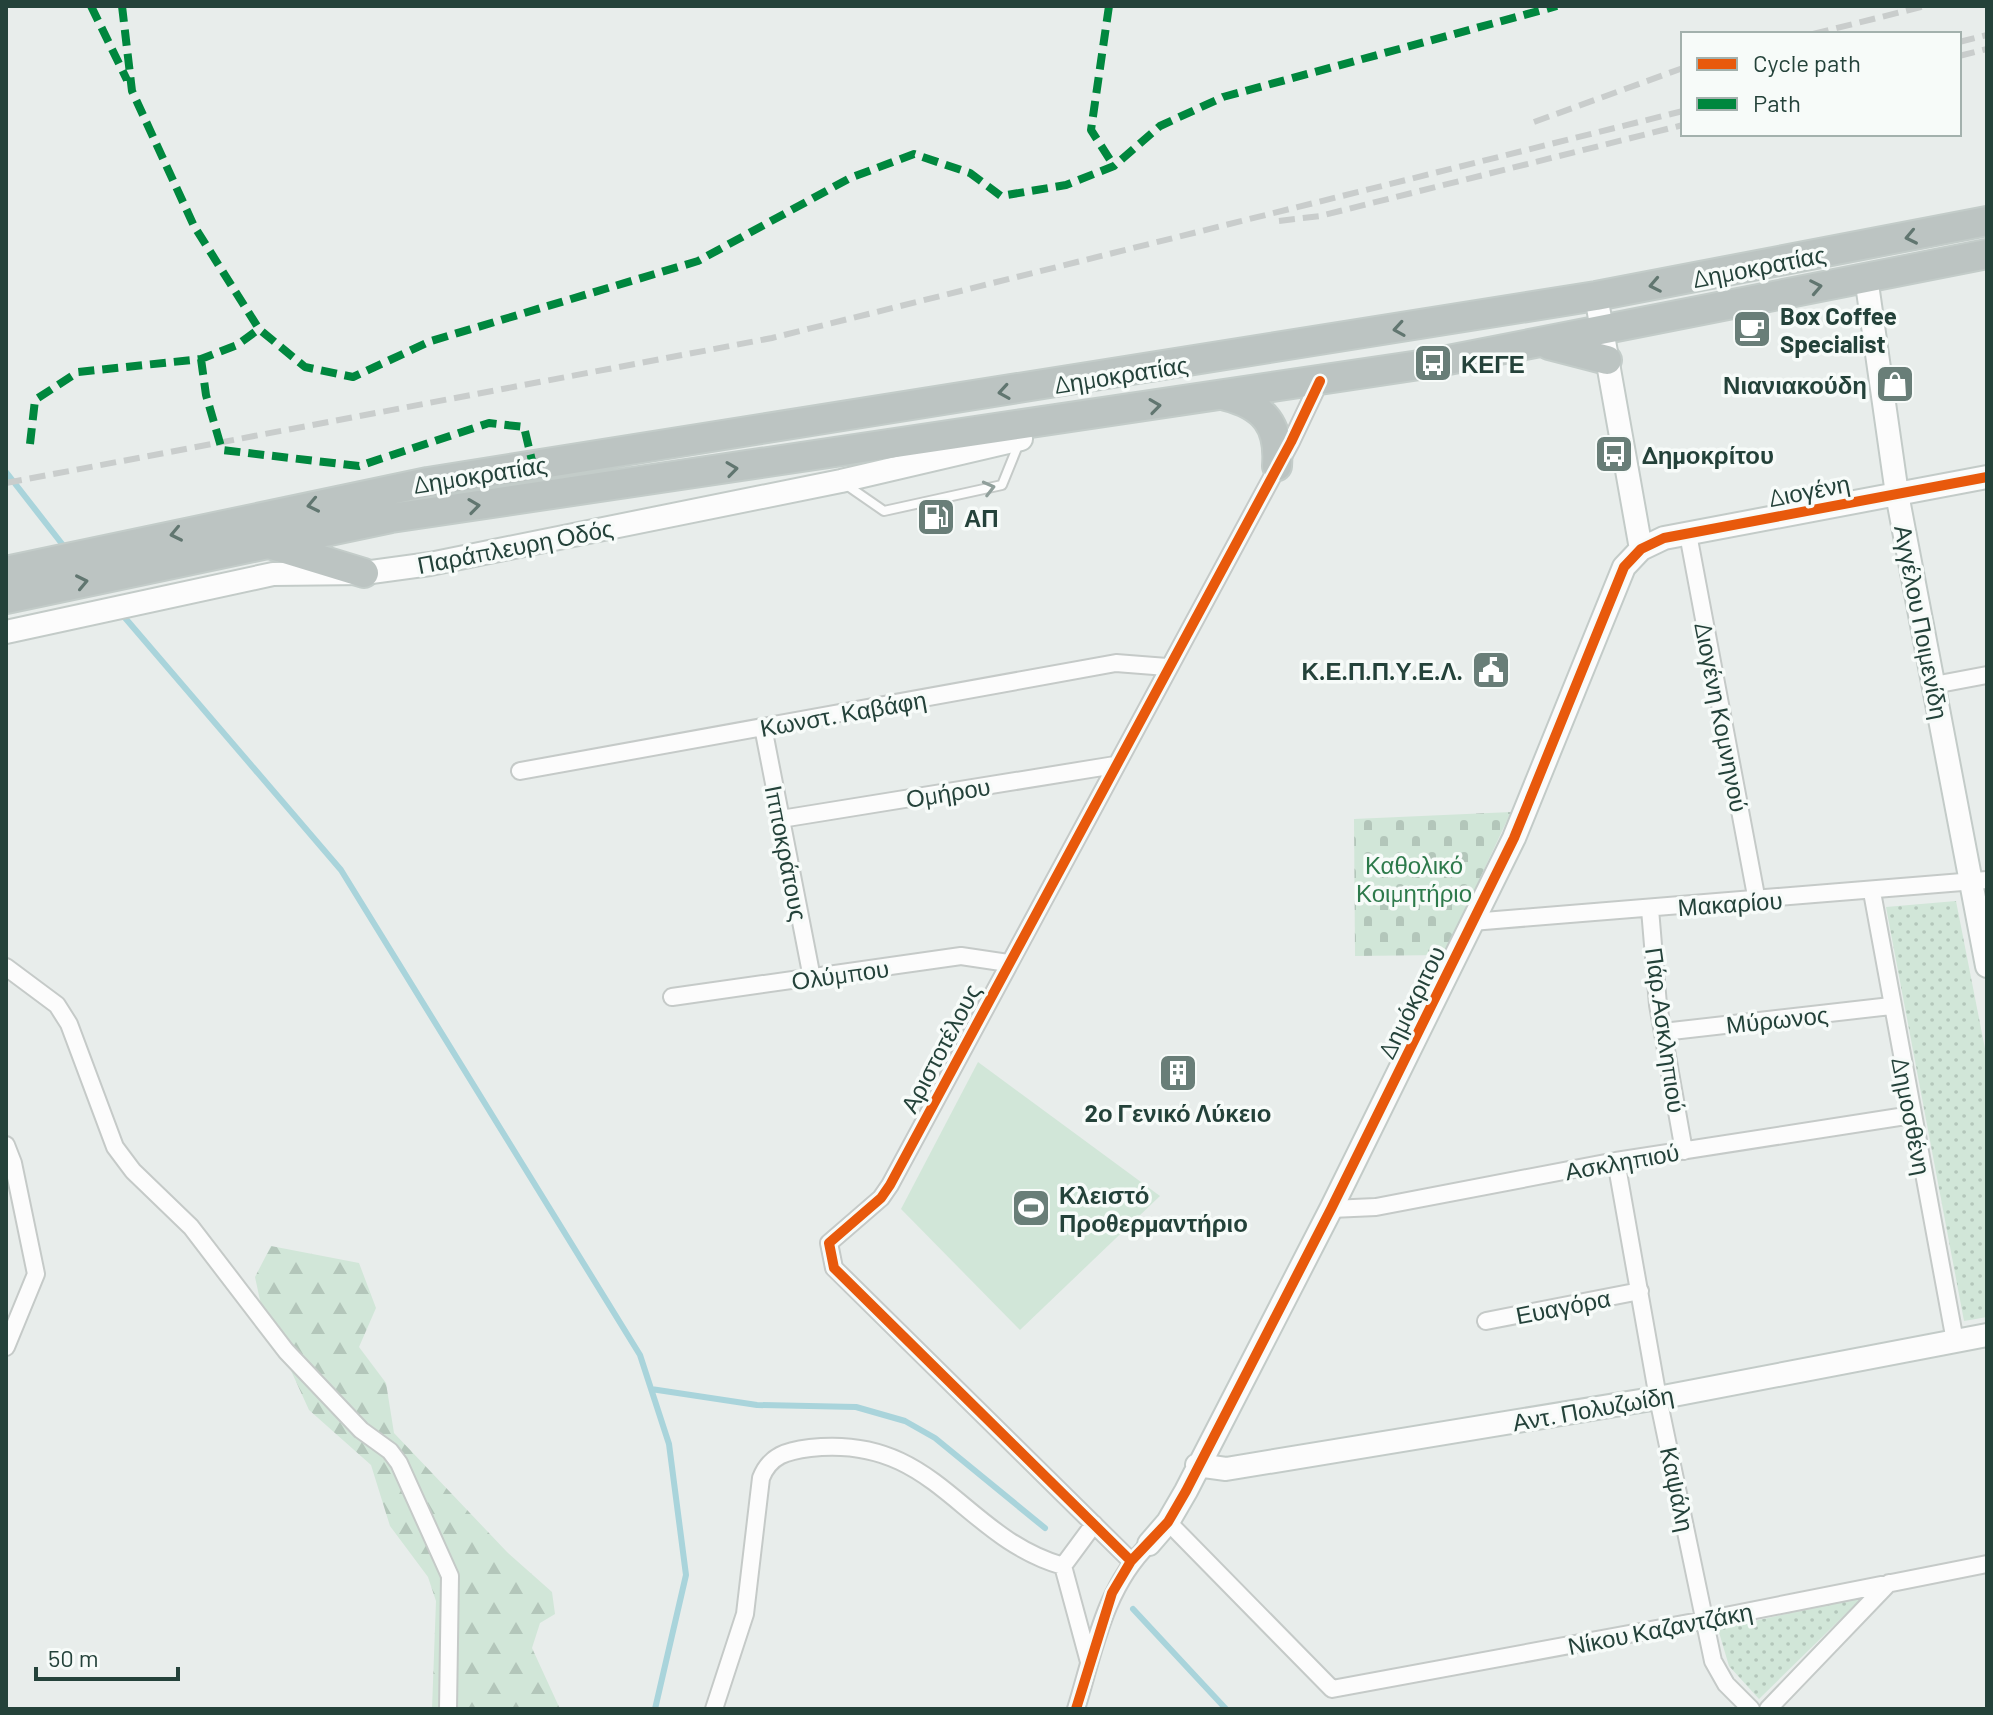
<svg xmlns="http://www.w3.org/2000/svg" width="1993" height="1715" font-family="Barlow,sans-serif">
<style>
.grass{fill:url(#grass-dots)}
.forest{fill:url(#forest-firs)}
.cemetery{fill:url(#cemetery-stones)}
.pitch{fill:#d1e6d8}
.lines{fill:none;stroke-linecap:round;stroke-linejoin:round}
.stream{stroke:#a9d4db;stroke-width:6}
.lane-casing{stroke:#c5cac8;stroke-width:12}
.street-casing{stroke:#c5cac8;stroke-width:20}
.secondary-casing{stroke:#c3cbc8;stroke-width:26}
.highway-casing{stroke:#c3ccc9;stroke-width:32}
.lane{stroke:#fcfcfc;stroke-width:8}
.street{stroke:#fcfcfc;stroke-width:16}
.secondary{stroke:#fcfcfc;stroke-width:22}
.highway{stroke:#bcc4c2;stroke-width:28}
.rail{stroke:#c9cdcc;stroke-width:6;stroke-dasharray:16 8;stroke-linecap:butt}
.quiet{stroke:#00873e;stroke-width:8;stroke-dasharray:16 8;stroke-linecap:butt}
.cycleway-casing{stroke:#f7fbf9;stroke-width:15}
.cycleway{stroke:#e8590c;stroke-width:10}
.oneway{stroke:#617670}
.oneway2{stroke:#909f9b}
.labels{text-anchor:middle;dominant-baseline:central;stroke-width:7;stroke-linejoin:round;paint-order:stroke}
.street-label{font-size:24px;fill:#24423a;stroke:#f7fbf9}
.poi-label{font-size:24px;font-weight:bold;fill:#24423a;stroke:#f7fbf9;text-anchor:start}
.park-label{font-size:24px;fill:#2d7a4b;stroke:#f7fbf9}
</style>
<defs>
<pattern id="grass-dots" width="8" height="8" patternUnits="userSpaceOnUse" patternTransform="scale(2)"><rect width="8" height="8" fill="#d1e6d8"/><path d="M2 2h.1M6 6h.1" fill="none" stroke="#b3c6ba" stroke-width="1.8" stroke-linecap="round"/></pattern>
<pattern id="forest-firs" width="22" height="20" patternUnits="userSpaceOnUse" patternTransform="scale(2)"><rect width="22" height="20" fill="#d1e6d8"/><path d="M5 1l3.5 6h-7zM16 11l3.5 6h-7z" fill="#b3c6ba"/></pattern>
<pattern id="cemetery-stones" width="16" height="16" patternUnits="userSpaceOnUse" patternTransform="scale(2)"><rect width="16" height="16" fill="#d1e6d8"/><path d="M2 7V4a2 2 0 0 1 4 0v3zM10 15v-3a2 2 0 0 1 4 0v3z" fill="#b3c6ba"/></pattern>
</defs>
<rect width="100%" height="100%" fill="#e8edeb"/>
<path class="grass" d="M1956 901 1987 1059V1317L1964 1321 1886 907Z
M1863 1597 1759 1699 1729 1666 1718 1629Z"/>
<path class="forest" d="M271 1246 359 1263 376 1308 359 1347 386 1383 394 1433 507 1552 552 1592 555 1614 540 1623 532 1648 560 1709H432L436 1601 428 1577 390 1526 371 1465 309 1410 261 1305 255 1277Z"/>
<path class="cemetery" d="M1511 812 1444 955 1355 956 1354 819Z"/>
<path class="pitch" d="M978 1062 1160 1196 1020 1330 901 1209Z"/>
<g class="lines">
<path class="stream" d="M6 472 66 549
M120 612 341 870 640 1355 669 1444 686 1575 655 1709
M651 1389 757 1405 856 1407 905 1421 935 1438 1045 1528
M1133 1609 1226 1709"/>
<g class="lane-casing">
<path id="lane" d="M845 484 884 511 1002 485 1019 443"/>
</g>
<g class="street-casing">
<path id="street" d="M1688 534 1757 901
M1934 685 1987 675
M763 727 812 978
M520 771 1116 663 1167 667
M781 819 1115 765
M1872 892 1955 1341
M1650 909 1658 1005 1684 1151
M1472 922 1987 880
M6 967 57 1005 69 1024 115 1147 133 1171 191 1227 286 1351 361 1430 390 1451 399 1463 450 1576 448 1709
M672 997 961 956 1008 963
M1663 1032 1891 1006
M6 1145 13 1163 36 1274 6 1347
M1616 1161 1658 1398 1713 1661 1726 1684 1751 1709
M1331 1209 1376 1207 1616 1161 1912 1115
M1486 1321 1640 1291
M1168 1522 1332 1689 1705 1620 1987 1564
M1131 1561 834 1268 829 1243 881 1198 890 1185 1291 442 1320 381
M1089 1662 1063 1566 1094 1524
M714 1709 745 1614 761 1478C770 1455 787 1451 810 1448 936 1434 960 1536 1063 1566
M1076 1709C1094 1651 1104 1588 1149 1544
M1768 1709 1889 1583"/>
</g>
<g class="secondary-casing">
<path id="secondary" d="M1866 277 1897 494 1987 966
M1596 296 1641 549
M6 632 273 574 364 573 430 564 841 481 1021 439
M1197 1465 1226 1469 1658 1398 1987 1335
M1149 1544 1168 1522 1186 1491 1331 1209 1514 838 1624 567 1641 549 1664 538 1987 477"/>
</g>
<g class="highway-casing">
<path id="highway" d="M1549 345 1607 360
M1226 396C1265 406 1280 426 1277 466
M269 544 364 573
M6 571 428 482 1596 296 1987 221
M6 599 391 518 1433 363 1987 254"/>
</g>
<use href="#lane" class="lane"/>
<use href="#street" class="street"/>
<use href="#secondary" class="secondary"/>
<use href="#highway" class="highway"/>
<path class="rail" d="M1813 34 1925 6
M1959 42 1987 35
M1959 56 1987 49
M1534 122 1683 68
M1279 221 1320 216 1683 125
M6 483 772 338 1683 111"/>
<path class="quiet" d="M91 6 127 80
M122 6 132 91 194 226 259 329 305 367 353 377 431 341 698 261 850 178 914 154 970 173 1001 196 1066 185 1114 166 1160 126 1223 97 1557 6
M1109 6 1091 130 1114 166
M201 359 206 395 222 450 359 466 489 423 524 427 533 465
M30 444 35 400 78 372 201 359 237 345 259 329"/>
<g class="cycleway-casing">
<path id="cycleway" d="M1131 1561 834 1268 829 1243 881 1198 890 1185 1291 442 1320 381
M1076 1709 1112 1593 1131 1561 1168 1522 1186 1491 1331 1209 1514 838 1624 567 1641 549 1664 538 1987 477"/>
</g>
<use href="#cycleway" class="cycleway"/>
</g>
<defs><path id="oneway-chevron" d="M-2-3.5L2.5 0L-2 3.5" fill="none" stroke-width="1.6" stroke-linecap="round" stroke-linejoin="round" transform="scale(2)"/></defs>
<g class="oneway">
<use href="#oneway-chevron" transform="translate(1911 237) rotate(168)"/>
<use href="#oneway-chevron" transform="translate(1655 285) rotate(169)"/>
<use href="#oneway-chevron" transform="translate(1816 287) rotate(-11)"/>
<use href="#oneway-chevron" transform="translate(1399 329) rotate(171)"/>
<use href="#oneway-chevron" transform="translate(1004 392) rotate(171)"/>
<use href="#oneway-chevron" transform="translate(1155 406) rotate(-8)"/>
<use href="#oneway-chevron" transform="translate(732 469) rotate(-8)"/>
<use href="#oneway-chevron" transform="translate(313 505) rotate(168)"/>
<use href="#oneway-chevron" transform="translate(474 506) rotate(-8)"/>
<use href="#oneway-chevron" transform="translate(176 534) rotate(168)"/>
<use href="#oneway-chevron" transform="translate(82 582) rotate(-12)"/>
</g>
<use class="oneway2" href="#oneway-chevron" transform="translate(989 488) rotate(-14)"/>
<defs>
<g id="cafe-square" transform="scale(2)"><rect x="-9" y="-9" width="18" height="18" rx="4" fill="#697e78" stroke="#f7fbf9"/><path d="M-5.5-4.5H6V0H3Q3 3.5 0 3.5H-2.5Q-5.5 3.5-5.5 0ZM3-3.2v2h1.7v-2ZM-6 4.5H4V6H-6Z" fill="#fff"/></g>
<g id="bus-square" transform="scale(2)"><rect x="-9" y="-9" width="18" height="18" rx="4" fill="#697e78" stroke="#f7fbf9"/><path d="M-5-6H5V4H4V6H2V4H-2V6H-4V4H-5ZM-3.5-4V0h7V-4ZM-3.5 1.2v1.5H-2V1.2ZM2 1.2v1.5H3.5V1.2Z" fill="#fff"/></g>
<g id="shop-square" transform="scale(2)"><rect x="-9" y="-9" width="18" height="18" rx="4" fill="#697e78" stroke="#f7fbf9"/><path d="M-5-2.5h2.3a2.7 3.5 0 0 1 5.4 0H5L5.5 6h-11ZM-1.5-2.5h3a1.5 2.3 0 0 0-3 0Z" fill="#fff"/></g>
<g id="fuel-square" transform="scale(2)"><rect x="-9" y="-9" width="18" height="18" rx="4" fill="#697e78" stroke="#f7fbf9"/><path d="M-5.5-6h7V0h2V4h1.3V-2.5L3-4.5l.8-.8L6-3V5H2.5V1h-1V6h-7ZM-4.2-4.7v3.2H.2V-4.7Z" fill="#fff"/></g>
<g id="civic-square" transform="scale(2)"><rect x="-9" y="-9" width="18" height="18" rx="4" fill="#697e78" stroke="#f7fbf9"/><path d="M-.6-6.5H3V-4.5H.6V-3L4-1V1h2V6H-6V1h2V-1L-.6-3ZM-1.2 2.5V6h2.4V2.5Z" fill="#fff"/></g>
<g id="building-square" transform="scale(2)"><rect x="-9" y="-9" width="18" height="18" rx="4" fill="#697e78" stroke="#f7fbf9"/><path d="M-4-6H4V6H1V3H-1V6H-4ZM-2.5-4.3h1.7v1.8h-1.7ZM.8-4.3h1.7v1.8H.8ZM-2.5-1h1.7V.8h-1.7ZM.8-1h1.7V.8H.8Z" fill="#fff"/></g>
<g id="stadium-square" transform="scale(2)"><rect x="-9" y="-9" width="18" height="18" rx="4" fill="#697e78" stroke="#f7fbf9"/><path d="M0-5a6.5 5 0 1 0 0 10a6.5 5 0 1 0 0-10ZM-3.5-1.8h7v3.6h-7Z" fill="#fff"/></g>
</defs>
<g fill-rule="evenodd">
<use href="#cafe-square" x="1752" y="329"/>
<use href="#bus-square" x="1433" y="363"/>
<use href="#shop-square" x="1895" y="384"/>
<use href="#bus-square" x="1614" y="454"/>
<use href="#fuel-square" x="936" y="517"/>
<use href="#civic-square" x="1491" y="670"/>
<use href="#building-square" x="1178" y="1073"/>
<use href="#stadium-square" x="1031" y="1208"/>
</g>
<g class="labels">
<g class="street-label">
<text transform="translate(1759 266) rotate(-11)">Δημοκρατίας</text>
<text transform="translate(1121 374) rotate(-9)">Δημοκρατίας</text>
<text transform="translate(480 474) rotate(-9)">Δημοκρατίας</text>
<text transform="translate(1809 490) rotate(-11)">Διογένη</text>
<text transform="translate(515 546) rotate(-11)">Παράπλευρη Οδός</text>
<text transform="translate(1922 622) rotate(79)">Αγγέλου Ποιμενίδη</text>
<text transform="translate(843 713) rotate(-10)">Κωνστ. Καβάφη</text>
<text transform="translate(1722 717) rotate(79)">Διογένη Κομνηνού</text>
<text transform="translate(948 792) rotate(-9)">Ομήρου</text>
<text transform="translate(787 853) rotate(79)">Ιπποκράτους</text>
<text transform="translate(1730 903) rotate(-4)">Μακαρίου</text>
<text transform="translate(840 974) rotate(-8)">Ολύμπου</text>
<text transform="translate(1411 1002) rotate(-64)">Δημόκριτου</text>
<text transform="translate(1777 1019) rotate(-6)">Μύρωνος</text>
<text transform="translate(1666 1030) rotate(82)">Πάρ.Ασκληπιού</text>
<text transform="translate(940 1048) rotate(-62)">Αριστοτέλους</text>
<text transform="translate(1912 1116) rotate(79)">Δημοσθένη</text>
<text transform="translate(1622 1161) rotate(-10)">Ασκληπιού</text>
<text transform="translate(1563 1306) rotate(-11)">Ευαγόρα</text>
<text transform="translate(1593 1408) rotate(-10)">Αντ. Πολυζωίδη</text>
<text transform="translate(1678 1489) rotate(78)">Καψάλη</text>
<text transform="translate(1660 1628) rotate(-11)">Νίκου Καζαντζάκη</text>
</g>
<g class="poi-label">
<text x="1780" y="315">Box Coffee<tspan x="1780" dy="28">Specialist</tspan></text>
<text x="1461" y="363">ΚΕΓΕ</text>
<text x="1867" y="384" text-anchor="end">Νιανιακούδη</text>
<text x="1642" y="454">Δημοκρίτου</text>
<text x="964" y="517">ΑΠ</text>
<text x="1463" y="670" text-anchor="end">Κ.Ε.Π.Π.Υ.Ε.Λ.</text>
<text x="1178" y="1112" text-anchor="middle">2ο Γενικό Λύκειο</text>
<text x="1059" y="1194">Κλειστό<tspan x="1059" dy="28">Προθερμαντήριο</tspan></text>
</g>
<g class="park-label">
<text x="1414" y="864">Καθολικό<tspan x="1414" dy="28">Κοιμητήριο</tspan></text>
</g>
</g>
<rect width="1993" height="1715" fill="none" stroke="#24423a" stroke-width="16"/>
<rect x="1681" y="32" width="280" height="104" fill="#f7fbf9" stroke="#a3b1ad" stroke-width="2"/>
<rect x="1697" y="58" width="40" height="12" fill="#e8590c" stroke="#a3b1ad" stroke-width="2"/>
<text x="1753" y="72" font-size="24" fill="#24423a">Cycle path</text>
<rect x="1697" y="98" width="40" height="12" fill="#00873e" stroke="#a3b1ad" stroke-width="2"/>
<text x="1753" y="112" font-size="24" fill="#24423a">Path</text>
<path d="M36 1667v12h142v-12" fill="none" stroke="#24423a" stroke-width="4"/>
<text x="48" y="1667" font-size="24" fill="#24423a" stroke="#f7fbf9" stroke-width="6" paint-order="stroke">50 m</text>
</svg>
